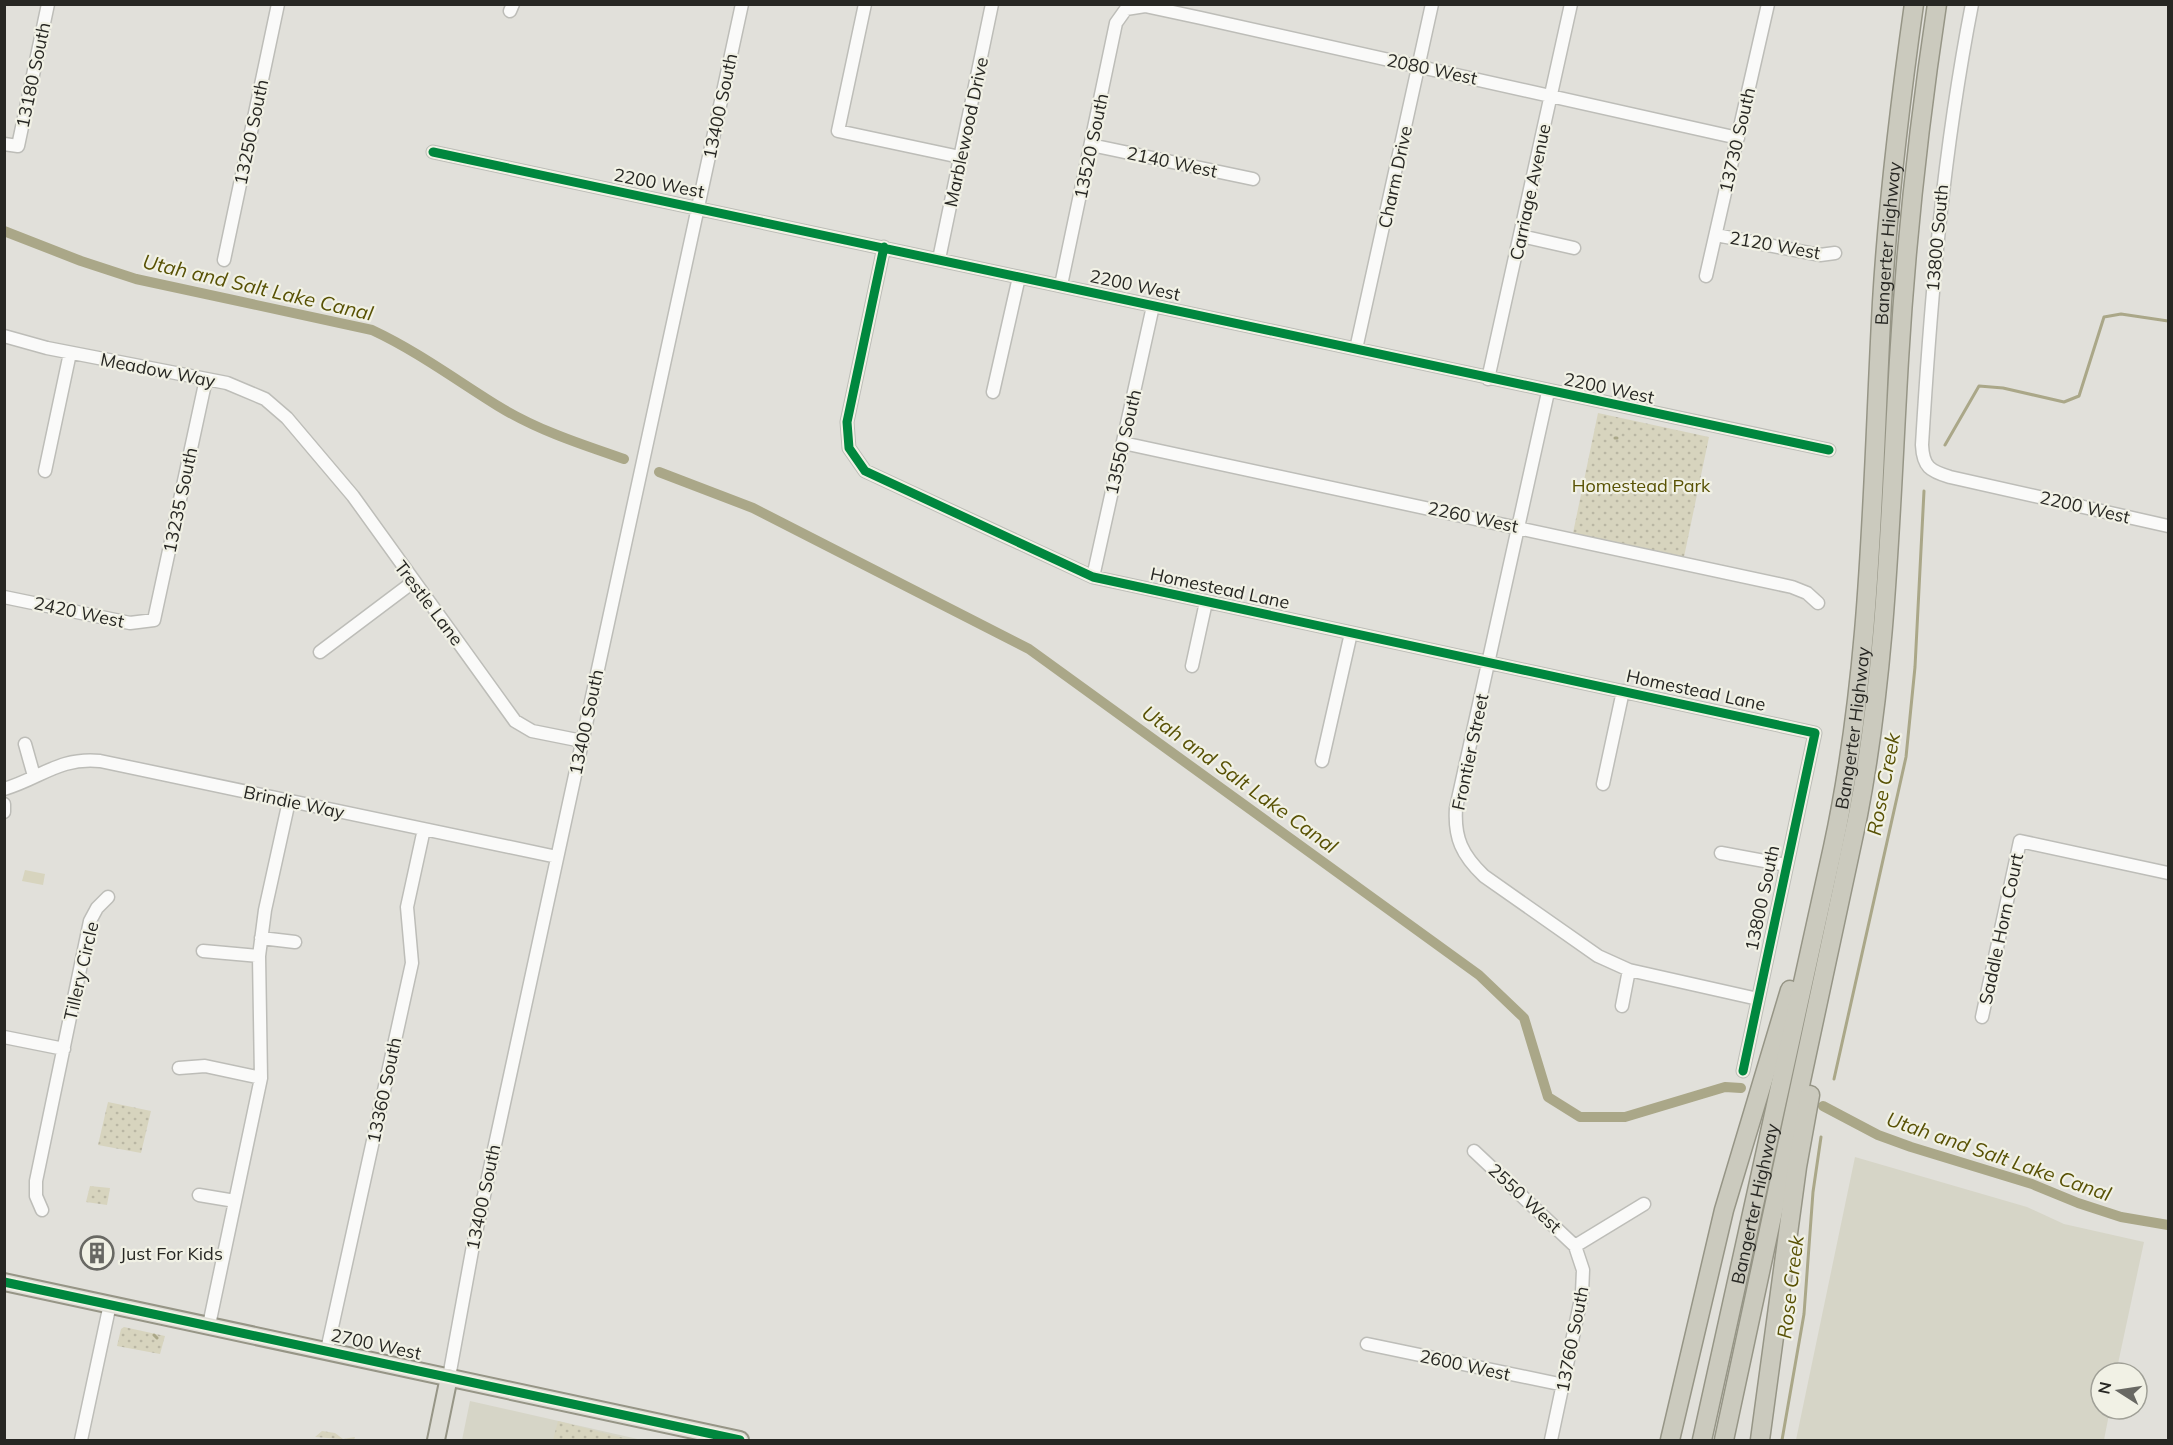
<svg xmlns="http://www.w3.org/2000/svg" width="2173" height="1445" font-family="Mulish,sans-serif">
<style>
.built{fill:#d6d5c7}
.green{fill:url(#green-dots)}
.pitch{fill:#d7d4be}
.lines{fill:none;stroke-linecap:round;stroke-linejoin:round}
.stream{stroke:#aaa788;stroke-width:3}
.canal{stroke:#aaa788;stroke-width:10}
.minor-casing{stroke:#bdbdb8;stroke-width:15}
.major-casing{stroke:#969586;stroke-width:20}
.highway-casing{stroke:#969586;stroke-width:21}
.minor{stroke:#fafaf9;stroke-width:12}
.major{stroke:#deddd6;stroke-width:16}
.highway{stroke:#cbcabe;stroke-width:18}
.cycleway-casing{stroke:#f1f1e5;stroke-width:13}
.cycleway{stroke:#00873e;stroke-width:9}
.labels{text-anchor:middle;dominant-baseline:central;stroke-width:4.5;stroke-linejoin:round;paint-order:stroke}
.street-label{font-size:18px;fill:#272723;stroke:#f1f1e5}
.park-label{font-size:18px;fill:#585103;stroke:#f1f1e5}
.poi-label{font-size:18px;fill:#272723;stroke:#f1f1e5;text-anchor:start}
.water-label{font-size:20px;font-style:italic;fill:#585104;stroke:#f1f1e5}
</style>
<defs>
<pattern id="green-dots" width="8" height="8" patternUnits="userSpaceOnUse" patternTransform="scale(1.5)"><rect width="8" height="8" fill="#d7d4be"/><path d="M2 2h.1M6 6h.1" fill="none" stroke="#b9b6a3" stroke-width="1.8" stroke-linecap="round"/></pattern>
</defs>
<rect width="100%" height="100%" fill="#e1e0da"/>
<path class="built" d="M1855 1157 2027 1207 2064 1224 2144 1242 2116 1373H2101V1409H2110L2104 1440H1796Z
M470 1401 642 1440H462Z"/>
<path class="green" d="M1598 413 1709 437 1684 557 1573 533Z
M108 1102 151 1111 141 1153 98 1145Z
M90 1186 110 1188 107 1205 86 1202Z
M124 1327 165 1336 160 1354 117 1346 121 1329Z
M558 1421 631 1440H553Z
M322 1431 335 1433 343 1439 355 1437 354 1440 315 1437Z"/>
<path class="pitch" d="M25 870 45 874 43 885 22 881Z"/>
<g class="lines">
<path class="stream" d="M1615 438H1617
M1945 445 1979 386 2003 388 2064 402 2079 396 2104 317 2121 314 2168 321
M1686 485V487
M1834 1079 1906 757 1915 667 1924 491
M154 1335 157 1338
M1782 1440 1804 1314 1813 1192 1821 1137"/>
<path class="canal" d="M4 231 81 261 136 279 372 330C417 351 456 380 498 406 537 430 580 444 624 459
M659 472 753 508 1029 649 1479 975 1524 1018 1548 1097 1580 1117H1625L1725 1087 1741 1088
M1823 1106 1878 1135 1911 1147 2032 1184 2078 1203 2121 1217 2168 1225"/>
<g class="minor-casing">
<path id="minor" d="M865 4 838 131 960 157
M1972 4C1943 153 1931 295 1922 445 1923 467 1930 471 1950 477L2168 526
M510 11 513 4
M4 144 18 146 48 4
M1091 145 1253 179
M433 152 1829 450
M1716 235 1820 255 1835 253
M1521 236 1574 248
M884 247 847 422 849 448 865 471 1093 577 1815 733 1743 1071
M939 259 992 4
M224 260 278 4
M1706 276 1768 4
M1061 285 1116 23 1126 9 1145 6 1201 18 1738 138
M4 336 47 348 227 383 265 399 287 418 353 496 515 721 532 731 582 741
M1356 349 1432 4
M1488 379 1571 4
M993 392 1019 277
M1548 392 1456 808C1454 838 1462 855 1484 876L1598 956 1629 970 1758 999
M1123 443 1792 587 1807 593 1818 603
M45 471 70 353
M1093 577 1153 306
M4 597 130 623 154 620 206 379
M320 652 413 582
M1192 666 1206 602
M25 744 34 776
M1322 761 1351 633
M1603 784 1623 691
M4 789C41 778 59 757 100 761L557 857
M4 804V812
M1721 853 1786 865
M261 938 295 942
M203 951 259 956
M1622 1006 1629 970
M1982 1017 2020 841 2168 873
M4 1037 64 1049
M179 1068 205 1066 261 1078
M1474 1151 1575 1246 1583 1270 1582 1294 1551 1440
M199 1195 235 1201
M42 1210 36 1196V1181L90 921 97 908 108 897
M1575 1246 1644 1204
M209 1325 261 1078 259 956 265 910 289 801
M1367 1344 1564 1385
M327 1350 412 963 407 907 424 829
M449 1377 472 1251 742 4
M81 1440 110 1304"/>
</g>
<g class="major-casing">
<path id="major" d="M4 1282 740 1440
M436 1440 449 1377"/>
</g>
<g class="highway-casing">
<g id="highway">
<path d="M1670 1440 1724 1210 1790 990"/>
<path id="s1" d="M1702 1440 1833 847C1872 666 1872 485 1882 302 1888 202 1900 103 1914 4"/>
<path d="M1724 1440 1858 815C1887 665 1890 512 1899 360 1906 241 1919 123 1937 4"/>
<path d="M1760 1440 1797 1167 1810 1095"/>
</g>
</g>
<use href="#minor" class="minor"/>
<use href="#major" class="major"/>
<use href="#highway" class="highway"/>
<g class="cycleway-casing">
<path id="cycleway" d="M433 152 1829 450
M884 247 847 422 849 448 865 471 1093 577 1815 733 1743 1071
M4 1282 740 1440"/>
</g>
<use href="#cycleway" class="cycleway"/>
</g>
<defs>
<g id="building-ring" transform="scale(1.725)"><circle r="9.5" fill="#f1f1e5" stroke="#686863" stroke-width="1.5"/><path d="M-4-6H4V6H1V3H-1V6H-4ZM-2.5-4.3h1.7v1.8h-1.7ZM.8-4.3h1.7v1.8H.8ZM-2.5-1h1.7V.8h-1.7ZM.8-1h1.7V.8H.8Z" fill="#686863"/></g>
</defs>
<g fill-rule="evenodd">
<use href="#building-ring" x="97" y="1253"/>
</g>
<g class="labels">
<g class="street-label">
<text transform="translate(1432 69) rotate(12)">2080 West</text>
<text transform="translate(33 75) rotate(-78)">13180 South</text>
<text transform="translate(720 106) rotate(-78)">13400 South</text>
<text transform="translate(251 132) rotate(-78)">13250 South</text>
<text transform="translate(966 132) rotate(-78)">Marblewood Drive</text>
<text transform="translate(1737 140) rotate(-77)">13730 South</text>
<text transform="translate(1091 146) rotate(-78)">13520 South</text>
<text transform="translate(1172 162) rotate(12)">2140 West</text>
<text transform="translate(1395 177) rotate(-78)">Charm Drive</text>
<text transform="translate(659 183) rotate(11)">2200 West</text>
<text transform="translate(1530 192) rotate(-78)">Carriage Avenue</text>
<text transform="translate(1937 238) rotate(-85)">13800 South</text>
<text transform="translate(1775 245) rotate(10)">2120 West</text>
<text stroke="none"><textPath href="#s1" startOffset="1214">Bangerter Highway</textPath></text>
<text transform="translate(1135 285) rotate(12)">2200 West</text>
<text transform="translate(158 370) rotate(11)">Meadow Way</text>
<text transform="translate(1609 388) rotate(12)">2200 West</text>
<text transform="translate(1123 442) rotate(-77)">13550 South</text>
<text transform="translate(180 500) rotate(-78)">13235 South</text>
<text transform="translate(2085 507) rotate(13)">2200 West</text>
<text transform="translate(1473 517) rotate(12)">2260 West</text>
<text transform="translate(1220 588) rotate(12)">Homestead Lane</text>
<text transform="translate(429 603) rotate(53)">Trestle Lane</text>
<text transform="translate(79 612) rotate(12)">2420 West</text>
<text transform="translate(1696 690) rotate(12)">Homestead Lane</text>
<text transform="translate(586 722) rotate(-78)">13400 South</text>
<text stroke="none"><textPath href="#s1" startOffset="728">Bangerter Highway</textPath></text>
<text transform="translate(1470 752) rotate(-78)">Frontier Street</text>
<text transform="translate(294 802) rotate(12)">Brindie Way</text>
<text transform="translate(1762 898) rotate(-78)">13800 South</text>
<text transform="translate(2001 929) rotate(-78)">Saddle Horn Court</text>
<text transform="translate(81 971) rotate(-77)">Tillery Circle</text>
<text transform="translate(384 1090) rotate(-78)">13360 South</text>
<text transform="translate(483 1197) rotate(-78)">13400 South</text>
<text transform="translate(1525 1198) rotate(43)">2550 West</text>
<text stroke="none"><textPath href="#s1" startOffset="242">Bangerter Highway</textPath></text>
<text transform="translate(1572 1339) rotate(-79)">13760 South</text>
<text transform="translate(376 1344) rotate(12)">2700 West</text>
<text transform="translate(1465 1365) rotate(12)">2600 West</text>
</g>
<g class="park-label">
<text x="1641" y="485">Homestead Park</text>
</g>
<g class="poi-label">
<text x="120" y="1253">Just For Kids</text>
</g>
<g class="water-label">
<text transform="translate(258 287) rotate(13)">Utah and Salt Lake Canal</text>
<text transform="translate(1240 779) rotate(36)">Utah and Salt Lake Canal</text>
<text transform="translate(1883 784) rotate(-79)">Rose Creek</text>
<text transform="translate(1999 1156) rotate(19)">Utah and Salt Lake Canal</text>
<text transform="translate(1790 1287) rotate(-83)">Rose Creek</text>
</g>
</g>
<rect width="2173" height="1445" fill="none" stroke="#272723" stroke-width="12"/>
<g transform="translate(2119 1391) rotate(282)"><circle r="28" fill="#f1f1e5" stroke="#a0a097" stroke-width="1.5"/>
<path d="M0-4.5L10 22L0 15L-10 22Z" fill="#686863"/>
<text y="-9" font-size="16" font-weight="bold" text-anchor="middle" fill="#272723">N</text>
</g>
</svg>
